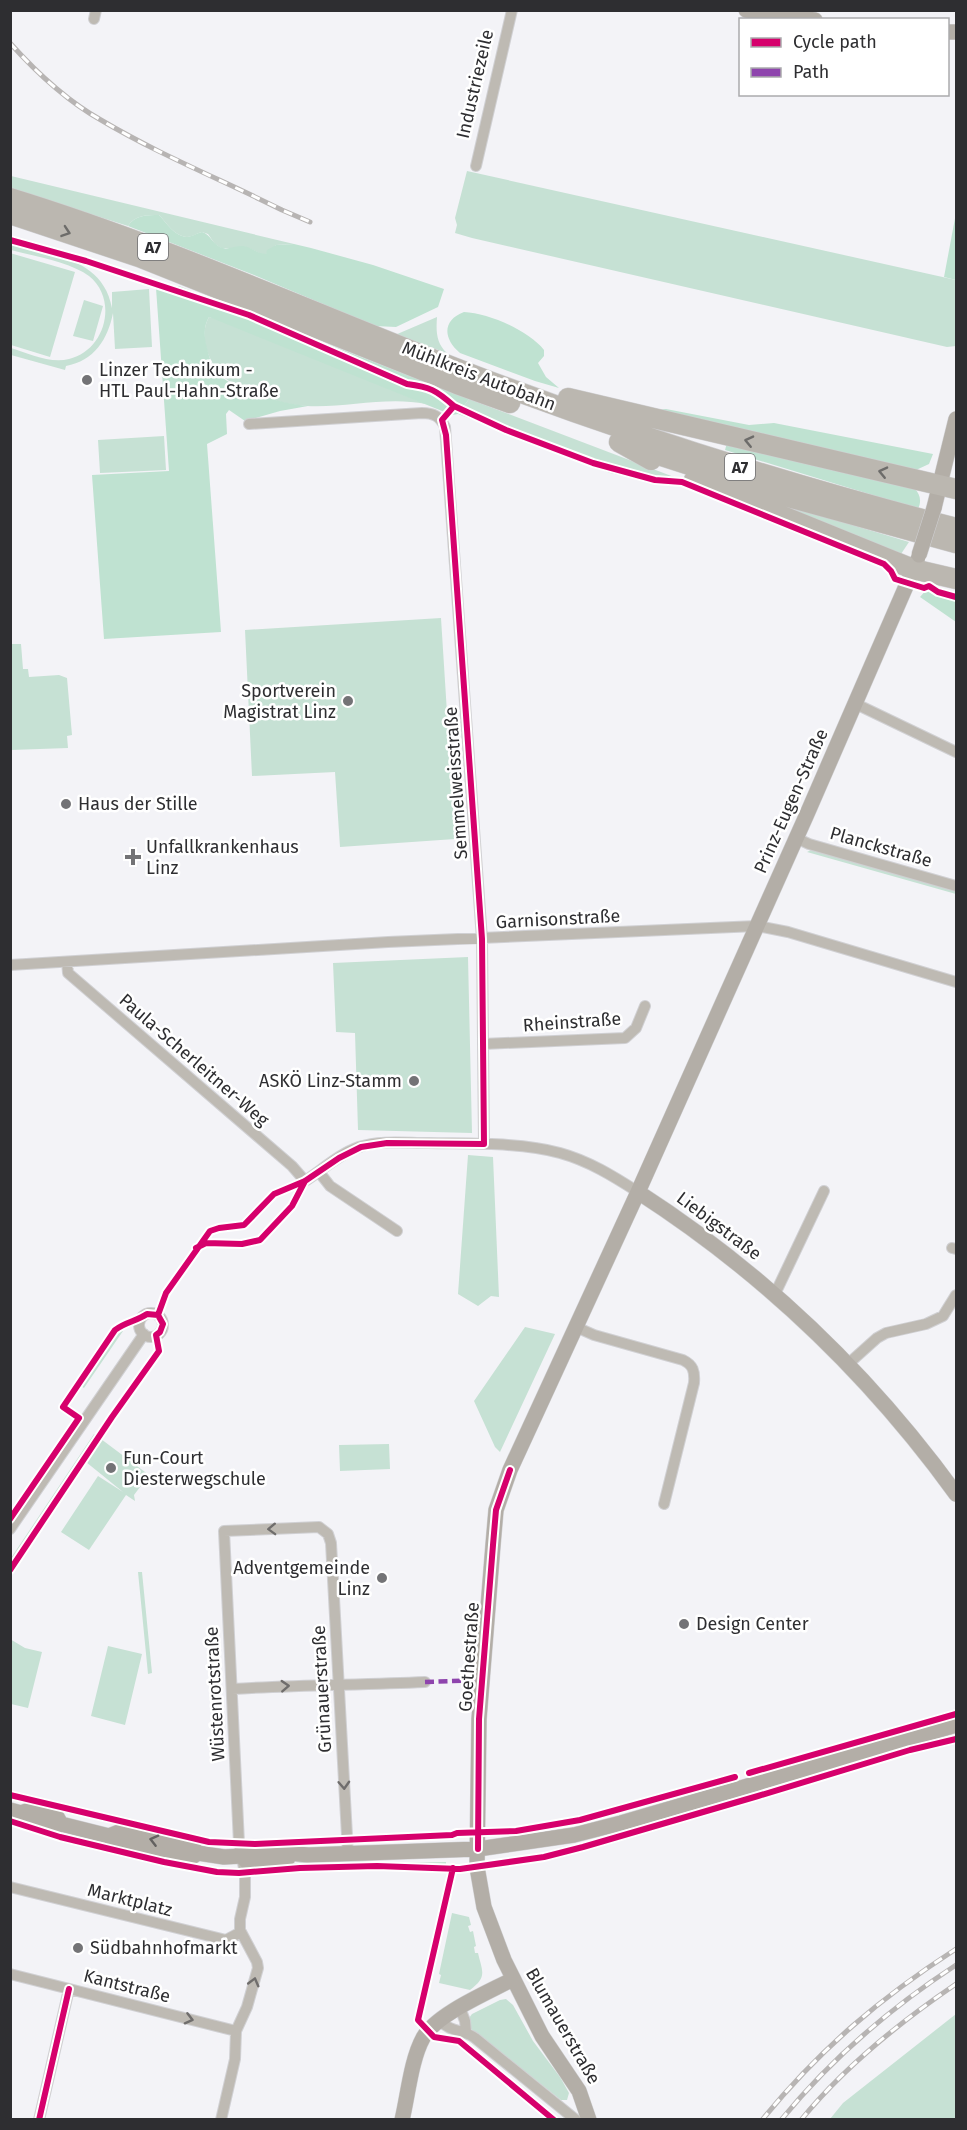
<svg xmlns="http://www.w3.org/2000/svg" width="967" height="2130" font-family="'Fira Sans',sans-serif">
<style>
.green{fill:#c6e1d4}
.forest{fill:#bfe2d1}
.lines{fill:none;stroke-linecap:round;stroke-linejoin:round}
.street-casing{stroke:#d0d0d3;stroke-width:12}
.secondary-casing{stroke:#d0d0d3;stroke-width:16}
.highway-casing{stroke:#d0d0d3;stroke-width:21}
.street{stroke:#bebab3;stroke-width:10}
.secondary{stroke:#b3aea7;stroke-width:15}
.highway{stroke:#bbb7b0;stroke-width:20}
.rail-casing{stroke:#b7b4b3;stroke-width:5}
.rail{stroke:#fff;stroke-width:3;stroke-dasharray:9;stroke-linecap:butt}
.secondary-bridge-casing{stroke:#d0d0d3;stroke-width:16;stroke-linecap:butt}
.secondary-bridge{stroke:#b3aea7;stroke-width:15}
.quiet{stroke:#8e44ad;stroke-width:4.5;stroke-dasharray:9 4.5;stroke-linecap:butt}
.cycleway-casing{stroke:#fff;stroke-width:10}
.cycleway{stroke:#d6006c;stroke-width:6}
.oneway{stroke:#6d6c6a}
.oneway2{stroke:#6f6d6c}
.oneway3{stroke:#636160}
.poi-dot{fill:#737376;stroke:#fff;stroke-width:2}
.labels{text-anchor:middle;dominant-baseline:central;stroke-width:5;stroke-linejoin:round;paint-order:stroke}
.shield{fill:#fff;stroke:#6d6d6f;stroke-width:1.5}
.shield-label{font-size:16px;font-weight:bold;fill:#2e2e31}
.street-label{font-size:18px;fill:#2e2e31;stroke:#fff}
.poi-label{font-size:18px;fill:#2e2e31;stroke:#fff;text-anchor:start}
</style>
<rect width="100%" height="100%" fill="#f3f3f7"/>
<path class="green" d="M467 171 956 280V346L947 347 472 238 455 233 457 225 455 218Z
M11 176 294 244 276 245 266 254H261L249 248H221L215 244 208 234 202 232C197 233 192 237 187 237 174 236 167 223 159 215 146 215 135 215 128 226L11 189Z
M11 244C51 255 103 258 112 308V292L149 289 152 347 115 349 113 313C108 339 94 361 66 366L65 370 11 355V348C28 353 50 364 69 359 105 351 119 300 89 276 70 262 34 256 11 250Z
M10 253 75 272 50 357 11 345Z
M84 300 103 306 93 341 73 336Z
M209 317 221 320 426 404C387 396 346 408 307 406 286 405 264 398 245 389 226 380 218 376 209 356 204 344 202 329 209 317Z
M437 317C436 331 436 343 447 353L395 335Z
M469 399 674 477 684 486 652 482 610 473 458 414Z
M164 436 166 470 100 473 98 440Z
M701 475 769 500 909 542 901 554Z
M441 618 455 839 340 847 335 772 252 776 245 630Z
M11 644H21L23 669H28L29 677 59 675 67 678 72 735 67 736 68 748 11 750Z
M811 850 956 891V894L807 852Z
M468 957 472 1133 358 1130 355 1033 336 1032 333 963Z
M468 1155 493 1157 499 1297 491 1296 478 1306 458 1294Z
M525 1327 555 1334 500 1452 495 1447 474 1401Z
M119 1328 123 1331 84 1388 79 1385 114 1332Z
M94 1434 97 1435 11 1566V1558Z
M101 1439 149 1475 134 1495 135 1501 126 1495 89 1550 61 1532 98 1476 123 1492 86 1462Z
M389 1444 390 1469 340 1471 339 1445Z
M138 1572H142L152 1673 148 1674Z
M10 1639 25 1648 42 1652 28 1708 11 1704Z
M108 1646 142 1654 125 1725 91 1716Z
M353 1860 383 1863 446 1862V1866L359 1864 285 1867 258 1871V1867L305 1862Z
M452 1913 469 1917 471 1925 468 1926 470 1932 473 1931 476 1946 474 1947 475 1953H478C482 1971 488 1977 470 1990L439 1983 441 1975 439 1974Z
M506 1999 513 2005 533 2041 560 2077 569 2093 567 2100H561L471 2029 469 2018 472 2014 500 2000Z
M956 2014V2119H830L843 2103Z"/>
<path class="forest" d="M956 213V280L944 277Z
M159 215C167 223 174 236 187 237 191 237 197 233 202 232 211 235 212 243 220 247 228 251 234 245 243 246 252 247 257 254 266 254L267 250 276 245 294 244 311 248 373 265 444 289 438 307 396 327 375 326 254 275 128 226C135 215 146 215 159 215Z
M179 286 469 399 458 414 452 415 209 317C204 326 204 334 206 344 208 353 211 364 216 371 231 391 285 404 308 406L280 411 245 421 229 410 226 414 227 434 207 444 221 632 104 639 92 475 169 471 156 288Z
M464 312C489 313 529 331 544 350V356L538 363 546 377 559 388 535 381 460 353C443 339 442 320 464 312Z
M666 409 749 425 774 423 933 454 929 464 916 470 643 411Z
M727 443 914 487C920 495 922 500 918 509L725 450Z
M928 588 938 593 956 600V622L920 597Z"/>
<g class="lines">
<g class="street-casing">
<path id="street" d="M94 19 96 10
M476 166 512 10
M249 424 422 413C433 413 440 416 445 427L482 939 484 1144
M856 704 956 752
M796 838 809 844 956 886
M67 962 68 973 292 1166 305 1181C322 1170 339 1154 359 1147 381 1140 405 1143 428 1143 469 1144 521 1142 560 1153 589 1161 613 1176 638 1192
M10 965 388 942 757 926 788 932 956 982
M483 1044 625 1038 636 1028 645 1006
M319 1172 330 1186 397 1231
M952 1248 956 1249
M775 1294 824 1191
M139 1325a12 12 0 1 1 24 0a12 12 0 1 1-24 0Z
M576 1327 594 1335 683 1360C693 1365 695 1371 694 1383L664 1504
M848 1364 877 1338 886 1333 926 1324 943 1316 956 1295
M10 1529 144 1334
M232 1689C296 1685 360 1685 425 1682
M10 1887 226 1940 241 1932
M10 1974 236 2031
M460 2008 465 2021 466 2032
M439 2020C453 2034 461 2028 475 2038L576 2120
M39 2120 69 1989
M221 2120 235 2059 236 2031 247 2007 258 1968 257 1962 240 1930V1919L245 1897V1873L239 1843 224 1531 319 1527 328 1534 331 1543 348 1854"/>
</g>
<g class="secondary-casing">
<path id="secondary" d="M746 10 815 20
M948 32H956
M934 508 956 419
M638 1192C762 1272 869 1374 956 1494
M10 1810 21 1813 29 1810 57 1817 61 1824 109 1836 117 1845 167 1856 189 1859 198 1853
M21 1813 26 1820 53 1828 61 1824
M109 1836 119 1832 192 1847 198 1853 224 1857 242 1856 249 1851H271L308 1855 478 1849 574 1835 621 1823 956 1725
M242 1856 249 1864 288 1858
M402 2120C408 2095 411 2060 423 2038 436 2014 489 1992 513 1979
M589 2120 579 2091 542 2036 504 1960 484 1907 477 1867 479 1719 493 1545 496 1510 510 1470 638 1192 807 814 917 561"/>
</g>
<g class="highway-casing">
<path id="highway" d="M10 198C170 247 321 317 476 376 633 436 794 486 956 528
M10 214 139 257 457 384 510 403
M568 398 956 489
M619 442 651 460
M643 450 792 498 956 543
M694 480 913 569 956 579"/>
</g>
<use href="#street" class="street"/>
<use href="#secondary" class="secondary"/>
<use href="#highway" class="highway"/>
<g class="rail-casing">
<path id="rail" d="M10 43C36 72 67 101 101 120 158 154 222 180 282 210L310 222
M762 2120C820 2049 880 1998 956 1949
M781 2120C831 2059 890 2008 956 1965
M801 2120C845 2066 900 2022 956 1984"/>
</g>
<use href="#rail" class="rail"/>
<g class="secondary-bridge-casing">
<path id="secondary-bridge" d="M919 555 934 508"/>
</g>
<use href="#secondary-bridge" class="secondary-bridge"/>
<path class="quiet" d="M425 1682 482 1680"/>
<g class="cycleway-casing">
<path id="cycleway" d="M10 240 86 261 249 315 407 384C430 387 436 390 454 406L442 420 446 435 482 939 484 1144 387 1143 361 1147 339 1158 305 1181 274 1194 244 1225 219 1228 210 1231 166 1293 158 1315
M454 406 506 430 593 463 655 480 682 482 884 564 891 571 895 579 924 588 929 586 938 592 956 597
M196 1248 206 1243 242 1244 260 1240 292 1206 305 1181
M10 1519 79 1418 63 1407 115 1330C125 1322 137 1321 147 1314L158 1315 163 1324 160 1332 156 1335 159 1351 112 1417 10 1570
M749 1773 956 1714
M10 1795 209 1842 255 1844 452 1835 457 1833 516 1831 580 1820 735 1777
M10 1821 60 1837 164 1862 217 1872 239 1873 300 1868 377 1866 460 1869 544 1857 583 1847 758 1796 910 1750 956 1739
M478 1849 479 1719 493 1545 496 1510 510 1470
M453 1868 418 2020 434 2037 459 2041 554 2120
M39 2120 69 1989"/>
</g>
<use href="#cycleway" class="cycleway"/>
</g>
<defs><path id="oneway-chevron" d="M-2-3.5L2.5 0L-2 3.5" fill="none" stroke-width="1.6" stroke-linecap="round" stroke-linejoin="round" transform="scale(1.5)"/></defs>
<g class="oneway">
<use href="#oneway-chevron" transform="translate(66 232) rotate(19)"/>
<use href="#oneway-chevron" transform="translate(749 441) rotate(-167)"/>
<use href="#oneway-chevron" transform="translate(883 472) rotate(-167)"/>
</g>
<g class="oneway2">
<use href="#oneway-chevron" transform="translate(272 1529) rotate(178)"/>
<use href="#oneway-chevron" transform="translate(285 1686) rotate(-3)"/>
<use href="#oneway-chevron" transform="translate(344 1785) rotate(87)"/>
<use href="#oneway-chevron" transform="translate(254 1982) rotate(-75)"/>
<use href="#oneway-chevron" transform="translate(189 2019) rotate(14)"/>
</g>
<use class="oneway3" href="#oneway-chevron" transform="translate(154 1840) rotate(-166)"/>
<g class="poi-dot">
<circle cx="87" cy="380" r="6"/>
<circle cx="348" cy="701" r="6"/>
<circle cx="66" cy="804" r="6"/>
<path d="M130 848h6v6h6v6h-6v6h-6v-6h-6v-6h6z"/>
<circle cx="414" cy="1081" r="6"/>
<circle cx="111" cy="1468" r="6"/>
<circle cx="382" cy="1578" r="6"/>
<circle cx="684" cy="1624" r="6"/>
<circle cx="78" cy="1948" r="6"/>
</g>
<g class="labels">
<g class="shield">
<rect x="138" y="234" width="30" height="26" rx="4.5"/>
<rect x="725" y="454" width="30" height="26" rx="4.5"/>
</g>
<g class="shield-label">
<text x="153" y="247">A7</text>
<text x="740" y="467">A7</text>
</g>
<g class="street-label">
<text transform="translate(475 84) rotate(-77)">Industriezeile</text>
<text transform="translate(479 376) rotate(21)">Mühlkreis Autobahn</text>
<text transform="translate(456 783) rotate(-94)">Semmelweisstraße</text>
<text transform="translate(791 801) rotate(-66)">Prinz-Eugen-Straße</text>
<text transform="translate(881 847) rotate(16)">Planckstraße</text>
<text transform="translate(558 919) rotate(-3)">Garnisonstraße</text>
<text transform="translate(572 1022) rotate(-4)">Rheinstraße</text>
<text transform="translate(194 1060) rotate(41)">Paula-Scherleitner-Weg</text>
<text transform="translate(719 1226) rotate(37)">Liebigstraße</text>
<text transform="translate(469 1657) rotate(-86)">Goethestraße</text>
<text transform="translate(322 1689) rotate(-93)">Grünauerstraße</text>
<text transform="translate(215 1694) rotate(-93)">Wüstenrotstraße</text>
<text transform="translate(130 1900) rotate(14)">Marktplatz</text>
<text transform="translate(127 1986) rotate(14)">Kantstraße</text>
<text transform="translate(563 2026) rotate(60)">Blumauerstraße</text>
</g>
<g class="poi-label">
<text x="99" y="370">Linzer Technikum -<tspan x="99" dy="21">HTL Paul-Hahn-Straße</tspan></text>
<text x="336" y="691" text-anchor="end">Sportverein<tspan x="336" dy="21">Magistrat Linz</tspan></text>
<text x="78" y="804">Haus der Stille</text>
<text x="146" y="847">Unfallkrankenhaus<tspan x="146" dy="21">Linz</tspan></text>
<text x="402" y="1081" text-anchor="end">ASKÖ Linz-Stamm</text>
<text x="123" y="1458">Fun-Court<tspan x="123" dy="21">Diesterwegschule</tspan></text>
<text x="370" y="1568" text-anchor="end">Adventgemeinde<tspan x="370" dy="21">Linz</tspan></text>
<text x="696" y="1624">Design Center</text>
<text x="90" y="1948">Südbahnhofmarkt</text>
</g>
</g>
<rect width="967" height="2130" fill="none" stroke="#2e2e31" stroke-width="24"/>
<rect x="739" y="18" width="210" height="78" fill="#ffffff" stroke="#ababad" stroke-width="1.5"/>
<rect x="751" y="38" width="30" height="9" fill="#d6006c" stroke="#ababad" stroke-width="1.5"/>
<text x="793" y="48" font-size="18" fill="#2e2e31">Cycle path</text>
<rect x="751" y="68" width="30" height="9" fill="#8e44ad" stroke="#ababad" stroke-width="1.5"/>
<text x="793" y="78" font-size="18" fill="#2e2e31">Path</text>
</svg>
